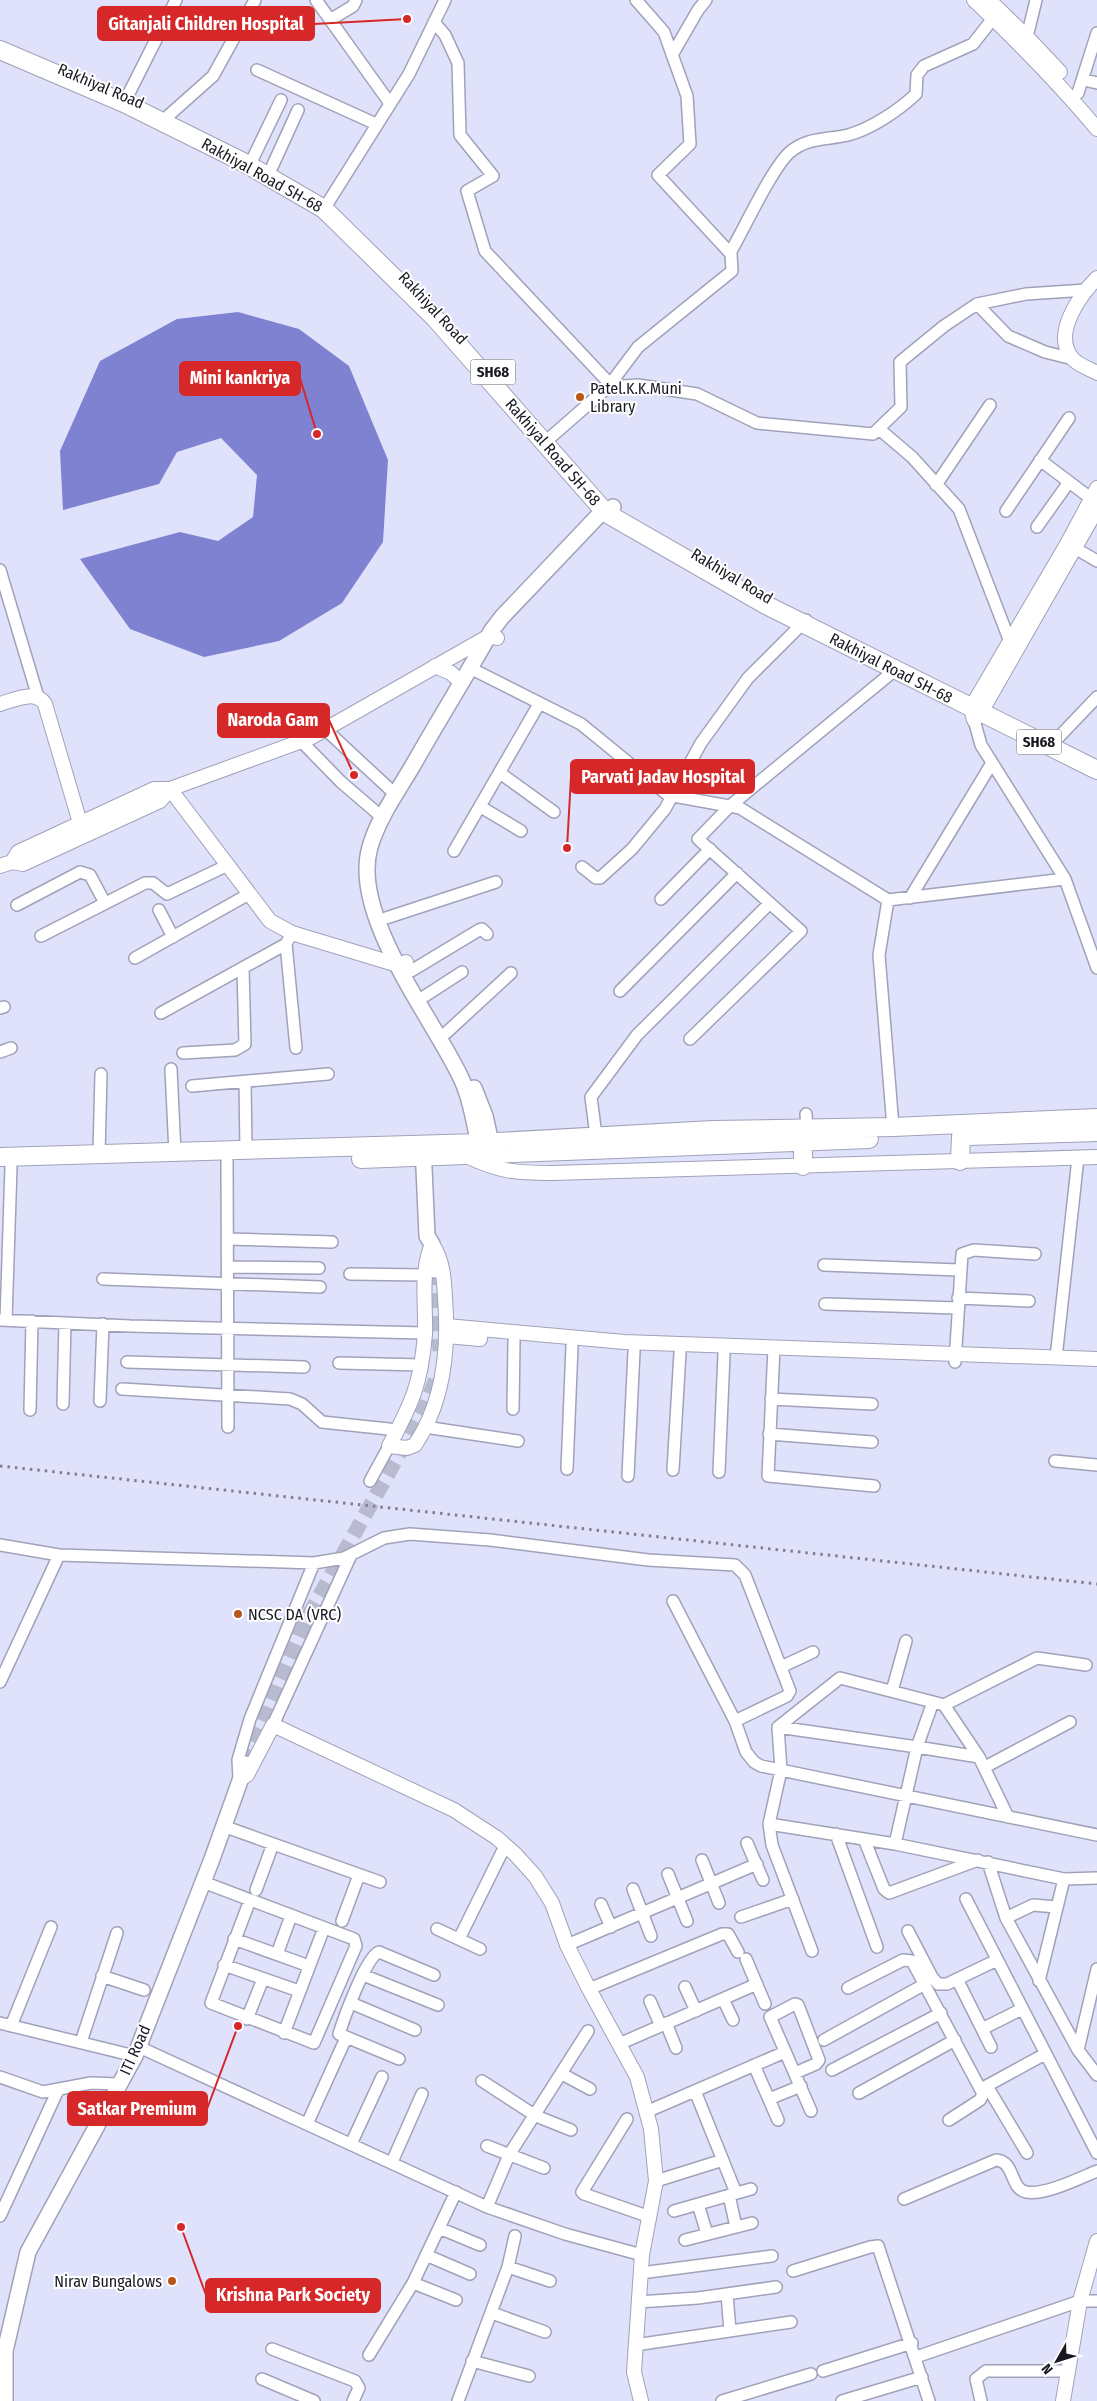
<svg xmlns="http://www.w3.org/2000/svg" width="1097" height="2401" font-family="'Fira Sans Condensed',sans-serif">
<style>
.water{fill:#7f81d1}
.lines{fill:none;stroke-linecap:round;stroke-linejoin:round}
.secondary-tunnel{stroke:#b8bacf;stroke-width:15;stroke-dasharray:15 8;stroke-linecap:butt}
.minor-casing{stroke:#a0a2b9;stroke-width:14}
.tertiary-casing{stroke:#a0a2b9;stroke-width:16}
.secondary-casing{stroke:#a0a2b9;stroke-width:18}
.primary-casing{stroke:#a0a2b9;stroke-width:20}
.minor{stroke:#fff;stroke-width:11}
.tertiary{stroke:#fff;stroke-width:14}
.secondary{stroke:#fff;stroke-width:15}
.primary{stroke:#fff;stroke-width:18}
.rail{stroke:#7e8090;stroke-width:3;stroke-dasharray:2.5 5;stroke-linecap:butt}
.poi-dot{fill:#b85618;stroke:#fff;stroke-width:2}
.labels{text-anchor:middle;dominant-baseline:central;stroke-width:4;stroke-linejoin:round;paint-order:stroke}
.shield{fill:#fff;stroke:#5d5e64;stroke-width:1}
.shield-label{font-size:15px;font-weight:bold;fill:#181921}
.street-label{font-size:16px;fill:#181921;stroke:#fff}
.poi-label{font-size:16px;fill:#181921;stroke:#fff;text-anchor:start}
.leader{fill:none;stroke:#d62828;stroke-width:2}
.callout-dot{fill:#d62828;stroke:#fff;stroke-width:2}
.callout{fill:#d62828;stroke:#d62828;stroke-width:2}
.callout-label{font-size:18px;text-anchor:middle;font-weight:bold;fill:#fff}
</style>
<rect width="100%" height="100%" fill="#e0e2fb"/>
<path class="water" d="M238 312 299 329 349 366 388 460 383 542 342 603 279 641 204 657 130 629 80 559 180 532 218 541 253 517 257 475 221 438 177 452 159 484 63 510 60 451 100 361 177 319Z"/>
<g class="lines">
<path class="secondary-tunnel" d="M435 1270 440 1351
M246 1764 306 1620 425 1408 437 1376"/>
<g class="minor-casing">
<path id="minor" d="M316 0 389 102
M330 20 353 6 356 0
M434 22 445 35 458 63 460 135 493 176 467 191 485 251 610 384
M1027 37 1036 0
M672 55 698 10 706 0
M257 70 376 124
M1084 80 1097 83
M1078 93 1097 33
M124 103 176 0
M168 116 213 76 255 0
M253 158 281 100
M272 167 298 110
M324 209 409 74 445 0
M730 253C744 229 772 168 790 152 808 137 827 140 848 135 871 129 899 110 916 94L917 75 924 66 973 44 998 12
M977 304 1008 336 1045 352 1073 359
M608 387 638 385 697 394 757 423 873 434 901 407 900 362 944 326 977 304 1026 294 1086 290
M879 429 912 457 959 509 1012 647
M544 443 608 387 638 347 732 271 731 254 658 175 690 144 687 96 664 32 636 0
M1040 460 1097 503
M936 485 990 405
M1006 511 1069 418
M1037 527 1069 482
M1068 544 1097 561
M0 570 38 697
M470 668 581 724 668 795 740 808 888 900 1065 879
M974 720 981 745 1065 879 1097 968
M325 729 395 794
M1056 740 1097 697
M301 741 341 782 383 818
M500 773 554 812
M481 807 521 831
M454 851 539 704
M582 867 596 878H600L632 849 665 809 701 743 748 678 806 620
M910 898 992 763
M661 899 710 849
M888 900 879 955 893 1127
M17 905 80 872 90 875 105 903
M159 910 173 937
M386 918 496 882
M41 936 145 883H153L167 894 228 865
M286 944 296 1048
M135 958 249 894
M411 971 479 930 482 929 487 934
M620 991 737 873
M425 996 462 972
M0 1008 4 1007
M161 1013 286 944 292 933
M446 1033 511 973
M690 1039 801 931 698 839 730 806 895 670
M0 1052 11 1048
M183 1053 235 1050 245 1044 243 968
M171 1069 175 1153
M245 1082 246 1150
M192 1086 328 1074
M806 1114 807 1129
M596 1136 591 1097 637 1035 770 903
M99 1154 101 1074
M227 1161 228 1427
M228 1239 332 1242
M824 1265 959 1270
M228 1267 319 1268
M350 1274 424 1275
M103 1279 320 1287
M958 1298 1029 1301
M825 1304 958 1308
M0 1320 130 1326 425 1333
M6 1320 11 1167
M774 1348 768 1476 874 1486
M1056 1358 1078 1158
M127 1362 304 1367
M955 1362 962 1254 974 1250 1035 1254
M339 1363 422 1365
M122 1389 290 1399 302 1404 322 1422 398 1430
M771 1399 872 1404
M100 1401 103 1324
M63 1404 65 1323
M513 1409 514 1341
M30 1410 32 1321
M425 1427 518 1441
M769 1434 872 1442
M1055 1461 1097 1465
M567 1469 572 1346
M673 1470 680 1353
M719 1472 724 1354
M628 1476 634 1351
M370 1481 389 1446
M0 1545 59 1555
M673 1601 735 1721 746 1752 754 1762 761 1766 1097 1835
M781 1667 813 1652
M0 1682 59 1555 314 1563 344 1558 384 1538 410 1534 490 1540 648 1560 735 1565 745 1575 790 1691 787 1696 735 1721
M892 1691 906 1641
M933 1702 944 1705 1037 1658 1086 1665
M944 1705 979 1757
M273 1725 351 1555
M778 1727 840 1678 933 1702 917 1747 778 1727 781 1770 769 1824 895 1844 1064 1879 1097 1878
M985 1767 1070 1722
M239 1778 238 1760 250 1719 314 1563
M769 1824 772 1845 812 1951
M223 1826 380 1882
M836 1834 877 1947
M864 1839 884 1889 889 1893 978 1860
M747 1843 763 1880
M895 1844 917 1747 979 1757 1008 1817
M702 1860 719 1903
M988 1862 1006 1918 1078 2050 1097 2075
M668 1874 687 1921
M203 1882 354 1939 356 1946 314 2043 211 2003 250 1900
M633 1889 651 1936
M256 1890 273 1844
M966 1899 1097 2153
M601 1904 611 1927
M741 1917 793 1899
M1006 1918 1033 1905 1056 1907
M342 1921 359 1875
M437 1929 480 1949
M908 1931 932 1977 938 1984H947L997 1960
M234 1939 309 1966
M459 1939 505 1846
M567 1945 757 1864
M277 1954 291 1916
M746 1959 765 2004
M224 1965 299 1991
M363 1975 438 2005
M102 1976 144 1990
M957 1979 991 2047
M1039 1981 1064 1879
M685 1987 696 2011
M848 1988 903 1960 912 1961 983 2094 980 2100 949 2120
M589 1989 722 1934H728L738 1952
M723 1999 733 2020
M650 2001 661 2026
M351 2003 415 2030
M247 2019 263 1979
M0 2023 135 2056
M666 2023 676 2048
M11 2026 51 1927
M982 2029 1022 2009
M284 2033 324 1928
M824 2040 925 1984
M81 2042 117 1933
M619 2044 757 1984
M139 2047 487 2207 565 2234 642 2255
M1078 2050 1097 1969
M399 2059 339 2034C344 2018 366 1957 379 1952L434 1975
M754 2065 778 2120
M832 2070 941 2013
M795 2073 816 2064 819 2060 798 2005 795 2004 770 2017 771 2019 811 2111
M562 2074 590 2089
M0 2077 43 2092 91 2083 119 2084
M482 2081 536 2116 571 2130
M987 2086 1027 2153
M981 2089 1045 2054
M695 2091 736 2193
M859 2093 955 2040
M769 2099 801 2086
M646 2112 785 2052
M627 2119 582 2192 584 2194 650 2217
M307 2124 346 2038
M351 2144 382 2077
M487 2146 544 2168
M392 2162 422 2094
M656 2181 723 2160
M729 2195 736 2227
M904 2199 996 2160C1015 2161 1010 2189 1026 2192 1044 2196 1080 2178 1097 2171
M698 2204 707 2234
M487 2207 509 2155 588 2031
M674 2211 751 2189
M0 2216 58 2090
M439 2228 480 2245
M685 2240 752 2223
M426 2255 470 2274
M508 2267 550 2281
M793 2271 870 2247 878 2246 929 2401
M641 2273 772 2256
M413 2283 456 2300
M727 2294 730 2331
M638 2302 698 2298 776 2287
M492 2313 545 2332
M635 2345 791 2322
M272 2349 355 2381 359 2388 353 2401
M369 2355 413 2283 456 2192
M916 2357 1080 2301H1097
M472 2361 529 2376
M823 2371 912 2343
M262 2379 314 2401
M458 2401 508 2267 515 2236
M722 2401 811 2374
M842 2401 922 2377
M981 2401 976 2379 986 2371H1068"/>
</g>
<g class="tertiary-casing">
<path id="tertiary" d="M974 0C1017 41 1059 83 1097 129
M989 0 1027 37 1060 72
M1097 278C1080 295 1051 335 1073 359 1078 365 1090 369 1097 373
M1097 488 1067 544 975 701 971 709 974 720 980 714 1097 509
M435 666 451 673 461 682
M0 704C14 700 35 689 45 704L83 833
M170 789 270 921 292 933 398 965 406 962
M12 862 18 852 154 789H170L310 738 489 636 497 638
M0 866 12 862 23 864 160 801 170 789
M466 1156C502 1172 514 1173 552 1173L1097 1157
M432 1244C443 1260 444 1278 445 1298 449 1348 444 1402 415 1445L407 1448 389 1446C412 1403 421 1384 425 1334 426 1304 420 1273 432 1244Z
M447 1326 624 1342 1097 1359
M447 1336 480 1339
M242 1778 247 1775 273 1725 454 1810 497 1838 515 1854 535 1876 552 1903 567 1945 589 1989 637 2077 651 2129 656 2181 642 2255 634 2372 641 2401
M1063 2401 1080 2301 1097 2241"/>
</g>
<g class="secondary-casing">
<path id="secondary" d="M474 1088 485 1116 493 1152
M423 1146 427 1236 432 1244 435 1270
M481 1154C475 1128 472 1102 461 1078 433 1018 350 915 370 847 378 819 397 792 412 767 438 721 466 676 492 630L502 617 599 515 606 513 613 507
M5 2401V2351L28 2252 135 2056 212 1859 246 1764"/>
</g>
<g class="primary-casing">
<path id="primary" d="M0 50 124 103 243 162 324 209 434 317 606 513 766 605 1097 770
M968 1136 1097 1132
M803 1142V1166
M0 1157 479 1143 713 1130 893 1127 1097 1118
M361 1159 869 1139
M960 1161 961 1136"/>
</g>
<use href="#minor" class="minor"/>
<use href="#tertiary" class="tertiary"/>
<use href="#secondary" class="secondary"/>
<use href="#primary" class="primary"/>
<path class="rail" d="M0 1466 1097 1584"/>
</g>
<g class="poi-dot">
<circle cx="580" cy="397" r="5"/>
<circle cx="238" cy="1614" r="5"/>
<circle cx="172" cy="2281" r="5"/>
</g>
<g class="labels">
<g class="shield">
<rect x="470.5" y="359.5" width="45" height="25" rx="4"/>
<rect x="1016.5" y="729.5" width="45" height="25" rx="4"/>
</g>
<g class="shield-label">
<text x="493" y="372">SH68</text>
<text x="1039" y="742">SH68</text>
</g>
<g class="street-label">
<text transform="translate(101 86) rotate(23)">Rakhiyal Road</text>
<text transform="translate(262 175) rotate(29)">Rakhiyal Road SH-68</text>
<text transform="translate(433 308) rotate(47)">Rakhiyal Road</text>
<text transform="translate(553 452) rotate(49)">Rakhiyal Road SH-68</text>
<text transform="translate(732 576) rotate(31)">Rakhiyal Road</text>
<text transform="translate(891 668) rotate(27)">Rakhiyal Road SH-68</text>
<text transform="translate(135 2050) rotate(-66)">ITI Road</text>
</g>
<g class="poi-label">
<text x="590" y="388">Patel.K.K.Muni<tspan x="590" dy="18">Library</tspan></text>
<text x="248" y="1614">NCSC DA (VRC)</text>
<text x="162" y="2281" text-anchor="end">Nirav Bungalows</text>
</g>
</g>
<path class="leader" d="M407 19L314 24M317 434L300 378M354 775L329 720M567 848L571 777M238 2026L207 2109M181 2227L206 2295"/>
<g class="callout-dot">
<circle cx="407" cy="19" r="5"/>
<circle cx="317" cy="434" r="5"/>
<circle cx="354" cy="775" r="5"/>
<circle cx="567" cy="848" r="5"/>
<circle cx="238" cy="2026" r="5"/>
<circle cx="181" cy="2227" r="5"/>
</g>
<g class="callout">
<rect x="98" y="7" width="216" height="33" rx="5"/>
<rect x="180" y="362" width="120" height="33" rx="5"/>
<rect x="218" y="704" width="111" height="33" rx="5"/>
<rect x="571" y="760" width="183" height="33" rx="5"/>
<rect x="68" y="2092" width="139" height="33" rx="5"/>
<rect x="206" y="2279" width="174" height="33" rx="5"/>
</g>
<g class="callout-label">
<text x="206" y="30">Gitanjali Children Hospital</text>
<text x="240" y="384">Mini kankriya</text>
<text x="273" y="726">Naroda Gam</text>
<text x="663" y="783">Parvati Jadav Hospital</text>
<text x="137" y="2115">Satkar Premium</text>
<text x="293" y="2301">Krishna Park Society</text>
</g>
<g transform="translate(1057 2361) rotate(231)" stroke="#ffffff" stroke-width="4" paint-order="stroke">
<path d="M0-4L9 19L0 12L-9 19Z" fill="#181921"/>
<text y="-8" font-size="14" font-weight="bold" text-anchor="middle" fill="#181921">N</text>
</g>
</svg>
